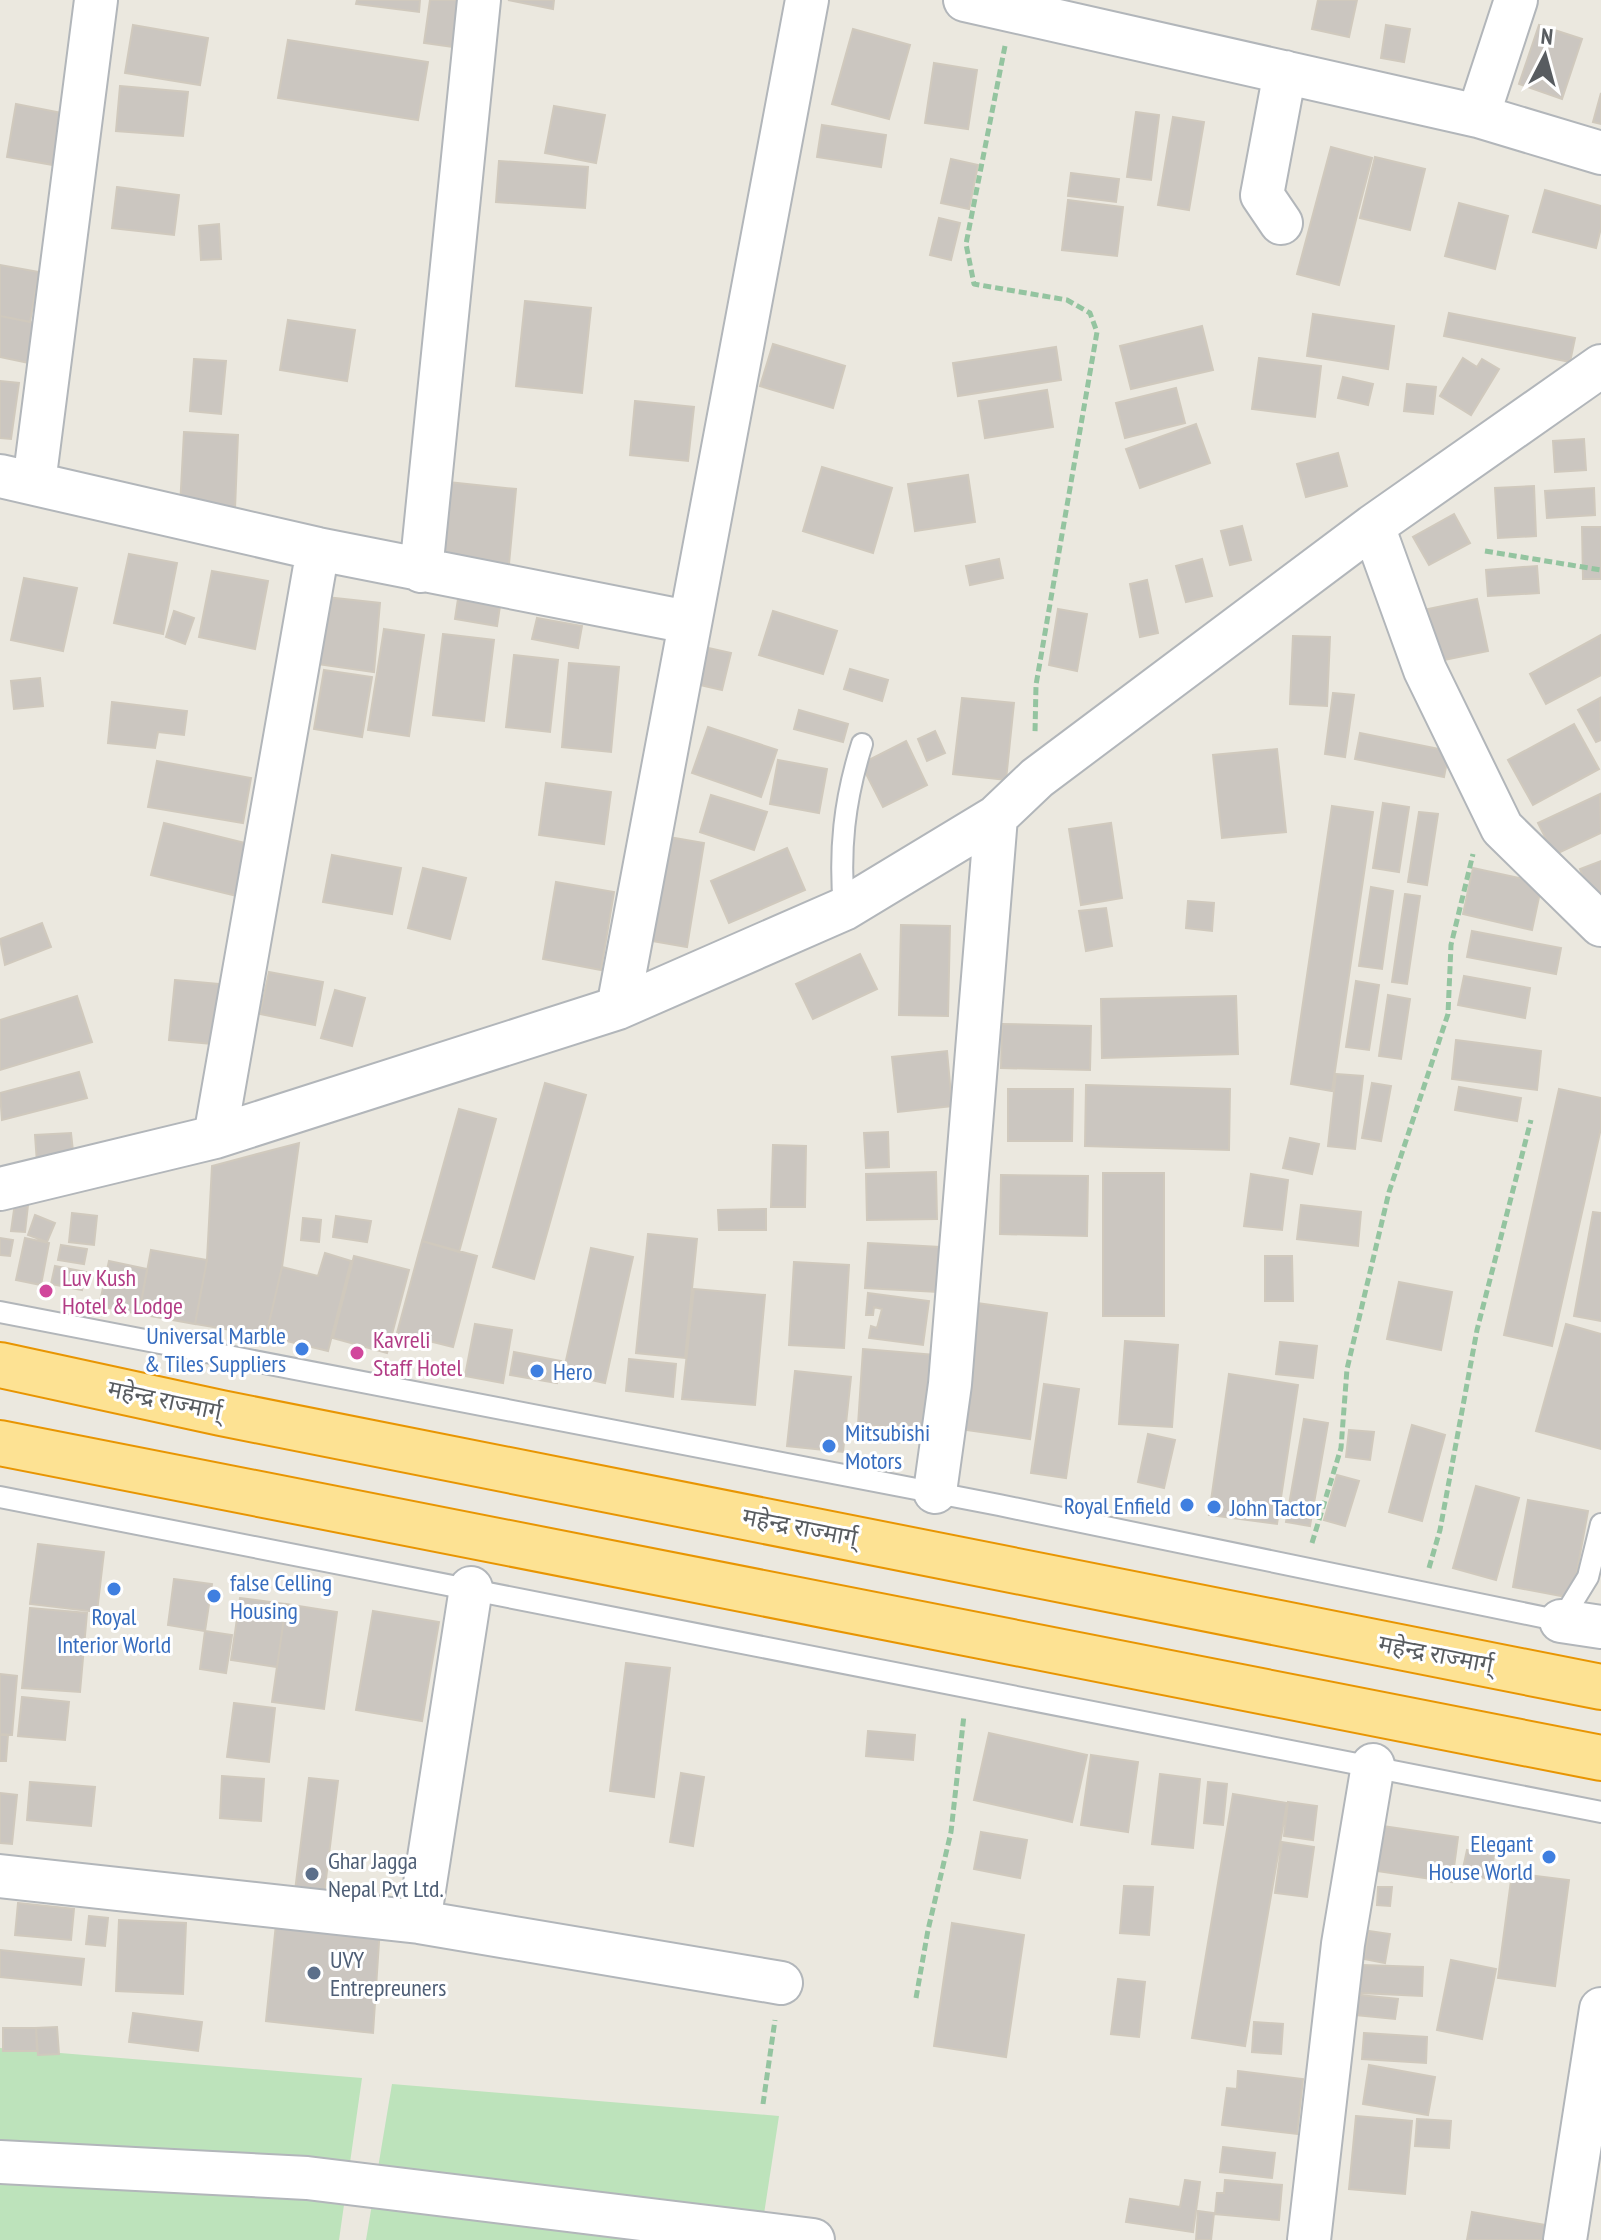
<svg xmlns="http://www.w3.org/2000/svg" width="1601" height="2240" font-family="'PT Sans Narrow','Noto Sans Devanagari',sans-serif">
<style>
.grass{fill:#bde3bb}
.building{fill:#cbc6c0;stroke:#d0c9bd;stroke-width:2}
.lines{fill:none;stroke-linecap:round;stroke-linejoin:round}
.service-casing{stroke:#b2b6ba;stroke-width:24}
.minor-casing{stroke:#b2b6ba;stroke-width:46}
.trunk-casing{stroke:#e89502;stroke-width:48}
.path{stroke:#94c4a0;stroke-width:5;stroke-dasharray:8 4;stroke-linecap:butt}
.service{stroke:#fff;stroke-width:20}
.minor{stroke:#fff;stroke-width:42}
.trunk{stroke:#fde293;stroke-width:44}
.hotel-dot{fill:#d1479c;stroke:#fff;stroke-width:3}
.shop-dot{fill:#3f7fe0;stroke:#fff;stroke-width:3}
.service-dot{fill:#5c6f8a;stroke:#fff;stroke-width:3}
.labels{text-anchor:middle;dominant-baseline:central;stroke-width:6;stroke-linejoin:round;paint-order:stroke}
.hotel-label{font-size:24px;fill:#b23c85;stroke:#fff;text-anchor:start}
.shop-label{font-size:24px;fill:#366cbe;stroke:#fff;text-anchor:start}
.street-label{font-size:24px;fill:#585c60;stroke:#fff}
.service-label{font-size:24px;fill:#4e5e75;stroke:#fff;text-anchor:start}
</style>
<rect width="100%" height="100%" fill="#ebe8df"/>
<path class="grass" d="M0 2048 362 2078 339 2240H0Z
M392 2084 779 2116 760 2240H366Z"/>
<path class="building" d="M357 0H420L419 12 356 4Z
M430 0H467L461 48 424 43Z
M508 0H554L553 9Z
M1318 0H1357L1349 37 1312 29Z
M133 25 208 38 200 85 125 73Z
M1386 25 1410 29 1404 62 1381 58Z
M1539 25 1582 39 1562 99 1519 84Z
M853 29 910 45 889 119 832 104Z
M288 40 428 62 418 120 278 98Z
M934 63 977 70 968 129 925 123Z
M120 86 188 92 183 136 116 131Z
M1601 93V124L1593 122Z
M16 104 62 113 53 165 7 157Z
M554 106 605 115 596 163 545 153Z
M1136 112 1159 115 1151 180 1127 177Z
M1173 117 1204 122 1189 210 1158 205Z
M822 125 886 135 881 167 817 157Z
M1331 147 1372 158 1339 285 1297 274Z
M1375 157 1425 169 1410 230 1360 218Z
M951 159 978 165 969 209 941 203Z
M499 161 588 167 585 208 496 202Z
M1071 173 1119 179 1116 202 1068 196Z
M117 187 179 195 174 235 112 228Z
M1545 190 1601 206V228L1596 248 1533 232Z
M1068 200 1123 207 1117 256 1062 250Z
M1459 203 1508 216 1495 269 1445 256Z
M939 218 960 223 951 260 930 255Z
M219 224 221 259 201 260 199 226Z
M0 265 39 272 30 322 0 316Z
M525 301 591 308 582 393 516 386Z
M1449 313 1575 338 1570 362 1444 336Z
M1313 314 1394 326 1388 369 1307 356Z
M0 316 36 323 29 363 0 357Z
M288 320 355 330 347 381 280 370Z
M1202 326 1213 370 1131 389 1120 346Z
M773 344 845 366 833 408 760 386Z
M1056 347 1061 380 958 396 953 363Z
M1259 358 1321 366 1315 417 1252 409Z
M1463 358 1477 367 1482 359 1499 369 1471 415 1440 396Z
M194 359 226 361 221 414 190 411Z
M1343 377 1373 384 1368 405 1338 398Z
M0 381 19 383 11 439 0 438Z
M1407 384 1436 387 1433 414 1404 411Z
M1176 388 1185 423 1125 438 1116 403Z
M1047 390 1053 427 985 438 979 401Z
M635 401 694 407 688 461 630 455Z
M1196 424 1210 463 1140 488 1126 449Z
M184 432 238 435 235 509 180 507Z
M1584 439 1586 470 1555 472 1553 441Z
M1338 453 1347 486 1306 497 1297 464Z
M822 467 892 488 873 553 803 531Z
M968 475 975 522 915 531 908 484Z
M448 482 516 489 509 564 441 557Z
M1534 486 1536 536 1498 538 1495 488Z
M1594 488 1595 515 1547 518 1545 491Z
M1454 514 1470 543 1429 565 1413 537Z
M1242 526 1251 560 1230 565 1221 531Z
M1582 527H1601V579H1583Z
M129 554 177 563 163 634 114 623Z
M999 559 1003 578 970 585 966 566Z
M1202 559 1212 596 1186 602 1176 566Z
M1537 566 1539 593 1488 596 1486 570Z
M212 571 268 581 255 649 199 637Z
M24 578 77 588 63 651 11 640Z
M1147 580 1158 633 1140 637 1130 584Z
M326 597 380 603 374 672 317 664Z
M458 599 500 606 497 626 455 619Z
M1477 599 1488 651 1439 661 1428 609Z
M1058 609 1087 614 1077 671 1049 665Z
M174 611 194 618 185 644 166 637Z
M773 611 837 631 823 674 759 655Z
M537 618 582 626 578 648 532 639Z
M384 629 424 635 409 736 368 730Z
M443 634 494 640 484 721 433 715Z
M1601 635V675L1546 704 1530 674Z
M1293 636 1330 637 1327 706 1290 704Z
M695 645 731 653 722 690 687 682Z
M514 655 558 660 550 732 506 727Z
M569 663 619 667 611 752 562 747Z
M850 669 888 680 882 701 844 689Z
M324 670 372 677 362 737 314 729Z
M40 678 43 706 14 709 11 681Z
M1333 693 1354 695 1345 757 1325 754Z
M962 698 1014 703 1006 780 953 774Z
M1600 698 1601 740 1596 742 1578 710Z
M112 702 187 711 184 735 158 732 155 748 108 743Z
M799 710 848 724 843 742 794 729Z
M1574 724 1599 769 1533 805 1508 760Z
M708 727 777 750 761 797 692 773Z
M935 731 945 753 927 761 918 739Z
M1360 733 1449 751 1444 777 1355 759Z
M906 741 927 785 883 807 861 764Z
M1277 749 1286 832 1222 838 1213 755Z
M778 760 827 769 819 813 770 804Z
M157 761 251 778 243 823 148 807Z
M546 783 611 792 604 844 539 835Z
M1600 794 1601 833 1554 855 1538 823Z
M711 795 767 812 754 850 700 832Z
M1383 803 1409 807 1399 872 1373 868Z
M1332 806 1373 812 1332 1091 1291 1084Z
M1419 812 1438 814 1427 885 1408 882Z
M164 823 253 845 241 897 151 875Z
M1111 823 1122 898 1081 905 1069 829Z
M669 837 704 843 687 947 652 941Z
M787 848 805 890 729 923 711 881Z
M332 855 401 868 392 914 323 902Z
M1601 861V904L1595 906 1580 869Z
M423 868 466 878 450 939 408 928Z
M1473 868 1542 883 1532 930 1463 914Z
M556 882 614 892 601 970 543 959Z
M1371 887 1393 891 1382 969 1359 966Z
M1405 894 1420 896 1407 984 1392 982Z
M1188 901 1214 903 1212 931 1186 928Z
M1106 908 1112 946 1086 951 1079 911Z
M42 923 51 947 5 965 0 939Z
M901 925 950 926 948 1016 899 1015Z
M1472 931 1561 948 1556 974 1467 957Z
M860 954 877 989 813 1019 796 984Z
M269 972 323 982 315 1025 260 1014Z
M1464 976 1530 988 1525 1018 1458 1005Z
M175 980 229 985 223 1045 169 1040Z
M1356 981 1379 985 1369 1050 1346 1047Z
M335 990 365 998 352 1046 321 1038Z
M1388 995 1410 999 1401 1059 1379 1056Z
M77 996 92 1042 0 1070V1020Z
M1236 996 1238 1054 1102 1058 1101 999Z
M1002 1024 1091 1026 1090 1070 1001 1068Z
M1456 1040 1541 1051 1537 1090 1452 1079Z
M947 1051 952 1106 898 1112 892 1057Z
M79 1072 87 1098 2 1120 0 1093Z
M1336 1074 1363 1076 1355 1149 1328 1146Z
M545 1083 586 1095 534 1279 493 1267Z
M1372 1083 1391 1086 1381 1141 1362 1138Z
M1086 1085 1230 1089 1229 1150 1085 1146Z
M1459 1087 1521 1098 1517 1121 1455 1110Z
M1008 1089H1073L1072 1141H1008Z
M1559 1089 1601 1098V1128L1552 1346 1504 1335Z
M459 1109 496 1119 459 1252 422 1241Z
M888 1132 889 1167 866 1168 864 1133Z
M71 1133 74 1160 37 1163 35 1135Z
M1290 1138 1319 1144 1312 1174 1283 1168Z
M299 1143 282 1267 266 1336 195 1324 207 1260 212 1166Z
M773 1145 806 1146 805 1207H771Z
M936 1172 937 1219 867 1220 866 1174Z
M1103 1173H1164V1316H1103Z
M1251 1174 1288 1180 1282 1230 1244 1226Z
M1001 1175 1088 1176 1087 1236 1000 1234Z
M15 1203 28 1205 25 1232 11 1231Z
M1301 1205 1361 1212 1358 1246 1297 1239Z
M766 1209V1230H719L718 1210Z
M1593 1212 1601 1213V1321L1574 1316Z
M72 1213 97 1216 94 1245 69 1242Z
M35 1215 55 1223 47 1242 28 1235Z
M336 1216 371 1221 367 1242 333 1237Z
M303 1218 321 1220 319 1242 301 1240Z
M648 1234 697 1239 685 1358 636 1353Z
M0 1238 13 1240 10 1256 0 1255Z
M25 1238 49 1243 41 1285 16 1280Z
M422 1241 477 1256 453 1347 397 1333Z
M868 1243 940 1247 938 1292 865 1288Z
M61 1245 87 1249 84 1264 58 1260Z
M591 1248 633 1257 605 1383 563 1374Z
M151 1250 207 1260 195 1324 139 1314Z
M325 1253 351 1261 328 1351 266 1336 282 1267 318 1276Z
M354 1256 409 1270 387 1353 333 1338Z
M1265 1256H1292L1293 1301H1265Z
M109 1261 147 1269 139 1314 99 1306Z
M794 1262 849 1265 844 1348 789 1345Z
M55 1266 86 1272 82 1290 51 1284Z
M1399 1282 1452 1292 1441 1350 1387 1339Z
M694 1289 765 1295 755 1405 682 1399Z
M868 1293 929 1301 923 1345 869 1338 871 1326 877 1328 882 1309 874 1307 873 1315H866Z
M977 1303 1047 1313 1030 1439 959 1429Z
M475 1324 512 1330 503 1383 465 1376Z
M1566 1324 1601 1334V1449L1536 1431Z
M1125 1341 1178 1345 1172 1427 1119 1424Z
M1280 1342 1317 1346 1313 1378 1276 1374Z
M863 1349 935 1355 929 1430 858 1425Z
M514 1352 561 1361 557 1383 510 1375Z
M629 1359 676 1364 673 1397 626 1391Z
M795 1371 851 1377 843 1452 787 1446Z
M1229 1374 1298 1385 1277 1524 1209 1515Z
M1044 1384 1079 1389 1066 1478 1031 1473Z
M1304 1419 1328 1423 1310 1526 1286 1522Z
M1412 1425 1445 1435 1422 1521 1389 1512Z
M1349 1430 1374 1432 1370 1460 1346 1457Z
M1148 1434 1175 1440 1164 1488 1138 1482Z
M1337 1475 1359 1481 1345 1526 1324 1520Z
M1476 1486 1519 1498 1496 1580 1453 1568Z
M1528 1500 1588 1511 1572 1598 1513 1587Z
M38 1544 104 1552 97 1612 30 1604Z
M174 1579 212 1584 205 1631 168 1625Z
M240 1598 286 1604 277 1667 231 1660Z
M286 1604 337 1612 324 1709 272 1702Z
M30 1608 87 1613 80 1692 22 1688Z
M373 1611 439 1622 422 1721 356 1710Z
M205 1631 232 1635 226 1673 200 1669Z
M626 1663 670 1668 654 1797 610 1791Z
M0 1674 17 1676 12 1735 0 1734Z
M22 1697 69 1702 65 1740 18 1736Z
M234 1703 275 1708 269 1762 227 1757Z
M868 1731 915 1735 913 1760 866 1756Z
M989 1733 1087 1755 1072 1822 974 1800Z
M0 1735H8L6 1761H0Z
M1091 1755 1138 1762 1128 1832 1081 1825Z
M681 1773 704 1777 693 1846 670 1842Z
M1160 1774 1200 1779 1193 1848 1152 1844Z
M222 1776 264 1779 261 1821 220 1818Z
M309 1778 338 1781 324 1895 295 1891Z
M30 1782 95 1787 91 1826 27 1820Z
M1208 1782 1227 1784 1223 1825 1204 1823Z
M0 1793 17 1795 12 1844 0 1843Z
M1233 1794 1287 1803 1245 2046 1192 2038Z
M1288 1802 1317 1806 1313 1840 1284 1836Z
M1376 1825 1458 1837 1452 1882 1370 1870Z
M981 1832 1027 1840 1020 1878 974 1869Z
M1282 1842 1314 1847 1307 1897 1275 1893Z
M1467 1850 1494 1856 1490 1879 1462 1873Z
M1512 1873 1569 1880 1555 1986 1498 1978Z
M1124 1886 1153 1887 1149 1935 1120 1933Z
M1378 1887H1392L1390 1906 1377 1905Z
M18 1903 74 1909 71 1940 15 1935Z
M277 1914 380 1927 373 2033 266 2021Z
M89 1916 108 1918 105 1946 86 1944Z
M119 1920 186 1923 183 1994 116 1991Z
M952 1923 1024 1935 1006 2057 934 2046Z
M1369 1931 1390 1934 1385 1963 1364 1959Z
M0 1950 84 1959 81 1985 0 1977Z
M1451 1960 1496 1969 1482 2039 1437 2030Z
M1362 1965 1423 1967 1422 1996 1360 1993Z
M1118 1979 1145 1982 1139 2037 1111 2034Z
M1359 1995 1398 1999 1395 2019 1356 2015Z
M133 2013 202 2022 198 2051 129 2042Z
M1254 2022 1283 2024 1281 2054 1252 2052Z
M57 2027 59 2054 38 2055 36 2028Z
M3 2028H36L37 2051H3Z
M1364 2033 1427 2037 1426 2063 1362 2059Z
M1369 2065 1435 2077 1428 2115 1363 2104Z
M1238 2071 1303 2079 1297 2134 1222 2125 1227 2088 1237 2089Z
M1356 2116 1412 2121 1405 2194 1349 2189Z
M1417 2119 1451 2121 1449 2148 1415 2146Z
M1223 2147 1275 2153 1272 2178 1220 2172Z
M1185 2180 1200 2182 1193 2232 1126 2222 1130 2199 1180 2207Z
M1225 2180 1282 2185 1279 2220 1215 2214 1217 2193H1224Z
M1198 2211 1214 2213 1211 2240H1196Z
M1472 2212 1557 2227 1555 2240H1467Z"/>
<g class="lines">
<g class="service-casing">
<path id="service" d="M844 909C839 850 844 801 862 744
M0 1312 999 1505 1561 1621 1588 1577 1601 1524
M0 1497 1601 1812"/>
</g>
<g class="minor-casing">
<path id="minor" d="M965 0 1478 116 1601 153
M1478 116 1516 0
M1281 223 1262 195 1285 72
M0 476 318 549 688 622
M34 483 96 0
M1373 526 1425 670 1502 828 1601 925
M421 571 479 0
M618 1008 807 0
M215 1137 318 549
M0 1189 215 1137 618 1008 844 909 996 817 1037 778 1373 526 1601 366
M935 1492 950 1384 996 817
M1561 1621 1601 1627
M0 1876 419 1922 781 1983
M419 1922 471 1588
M0 2162 307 2178 813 2240
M1309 2240 1343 1944 1373 1765
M1565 2240 1601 2009"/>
</g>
<g class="trunk-casing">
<path id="trunk" d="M0 1365 221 1413 1601 1687
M0 1443 1601 1758"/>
</g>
<path class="path" d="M1005 46 966 244 974 284 1067 300 1090 313 1097 332 1036 685 1035 733
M1485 551 1601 570
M1312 1543 1341 1448 1347 1369 1389 1192 1448 1014 1451 945 1473 854
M1429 1568 1440 1530 1477 1330 1531 1120
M916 1998 928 1930 951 1832 964 1715
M763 2104 775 2020"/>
<use href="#service" class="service"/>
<use href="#minor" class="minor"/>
<use href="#trunk" class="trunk"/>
</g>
<g class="hotel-dot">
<circle cx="46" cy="1291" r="8"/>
<circle cx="357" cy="1353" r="8"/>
</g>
<g class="shop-dot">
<circle cx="302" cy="1349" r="8"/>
<circle cx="537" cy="1371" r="8"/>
<circle cx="829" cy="1446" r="8"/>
<circle cx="1187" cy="1505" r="8"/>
<circle cx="1214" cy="1507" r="8"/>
<circle cx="114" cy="1589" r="8"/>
<circle cx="214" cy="1596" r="8"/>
<circle cx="1549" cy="1857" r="8"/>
</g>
<g class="service-dot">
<circle cx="312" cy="1874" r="8"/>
<circle cx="314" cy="1973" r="8"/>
</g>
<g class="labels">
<g class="hotel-label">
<text x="62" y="1277">Luv Kush<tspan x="62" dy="28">Hotel &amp; Lodge</tspan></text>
<text x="373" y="1339">Kavreli<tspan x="373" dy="28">Staff Hotel</tspan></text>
</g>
<g class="shop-label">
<text x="286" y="1335" text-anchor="end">Universal Marble<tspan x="286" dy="28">&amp; Tiles Suppliers</tspan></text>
<text x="553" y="1371">Hero</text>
<text x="845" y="1432">Mitsubishi<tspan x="845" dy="28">Motors</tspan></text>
<text x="1171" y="1505" text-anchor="end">Royal Enfield</text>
<text x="1230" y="1507">John Tactor</text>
<text x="230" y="1582">false Celling<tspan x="230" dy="28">Housing</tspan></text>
<text x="114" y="1616" text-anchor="middle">Royal<tspan x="114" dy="28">Interior World</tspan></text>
<text x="1533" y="1843" text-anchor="end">Elegant<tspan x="1533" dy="28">House World</tspan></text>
</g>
<g class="street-label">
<text transform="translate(165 1400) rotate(12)">महेन्द्र राज्मार्ग्</text>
<text transform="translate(800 1527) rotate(11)">महेन्द्र राज्मार्ग्</text>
<text transform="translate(1436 1654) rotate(11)">महेन्द्र राज्मार्ग्</text>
</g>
<g class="service-label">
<text x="328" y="1860">Ghar Jagga<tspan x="328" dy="28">Nepal Pvt Ltd.</tspan></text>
<text x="330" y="1959">UVY<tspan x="330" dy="28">Entrepreuners</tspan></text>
</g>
</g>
<g transform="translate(1545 56) rotate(6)" stroke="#ffffff" stroke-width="6" paint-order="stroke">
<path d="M0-6L14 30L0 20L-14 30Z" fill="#585c60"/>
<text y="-12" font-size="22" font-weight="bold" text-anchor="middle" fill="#585c60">N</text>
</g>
</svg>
